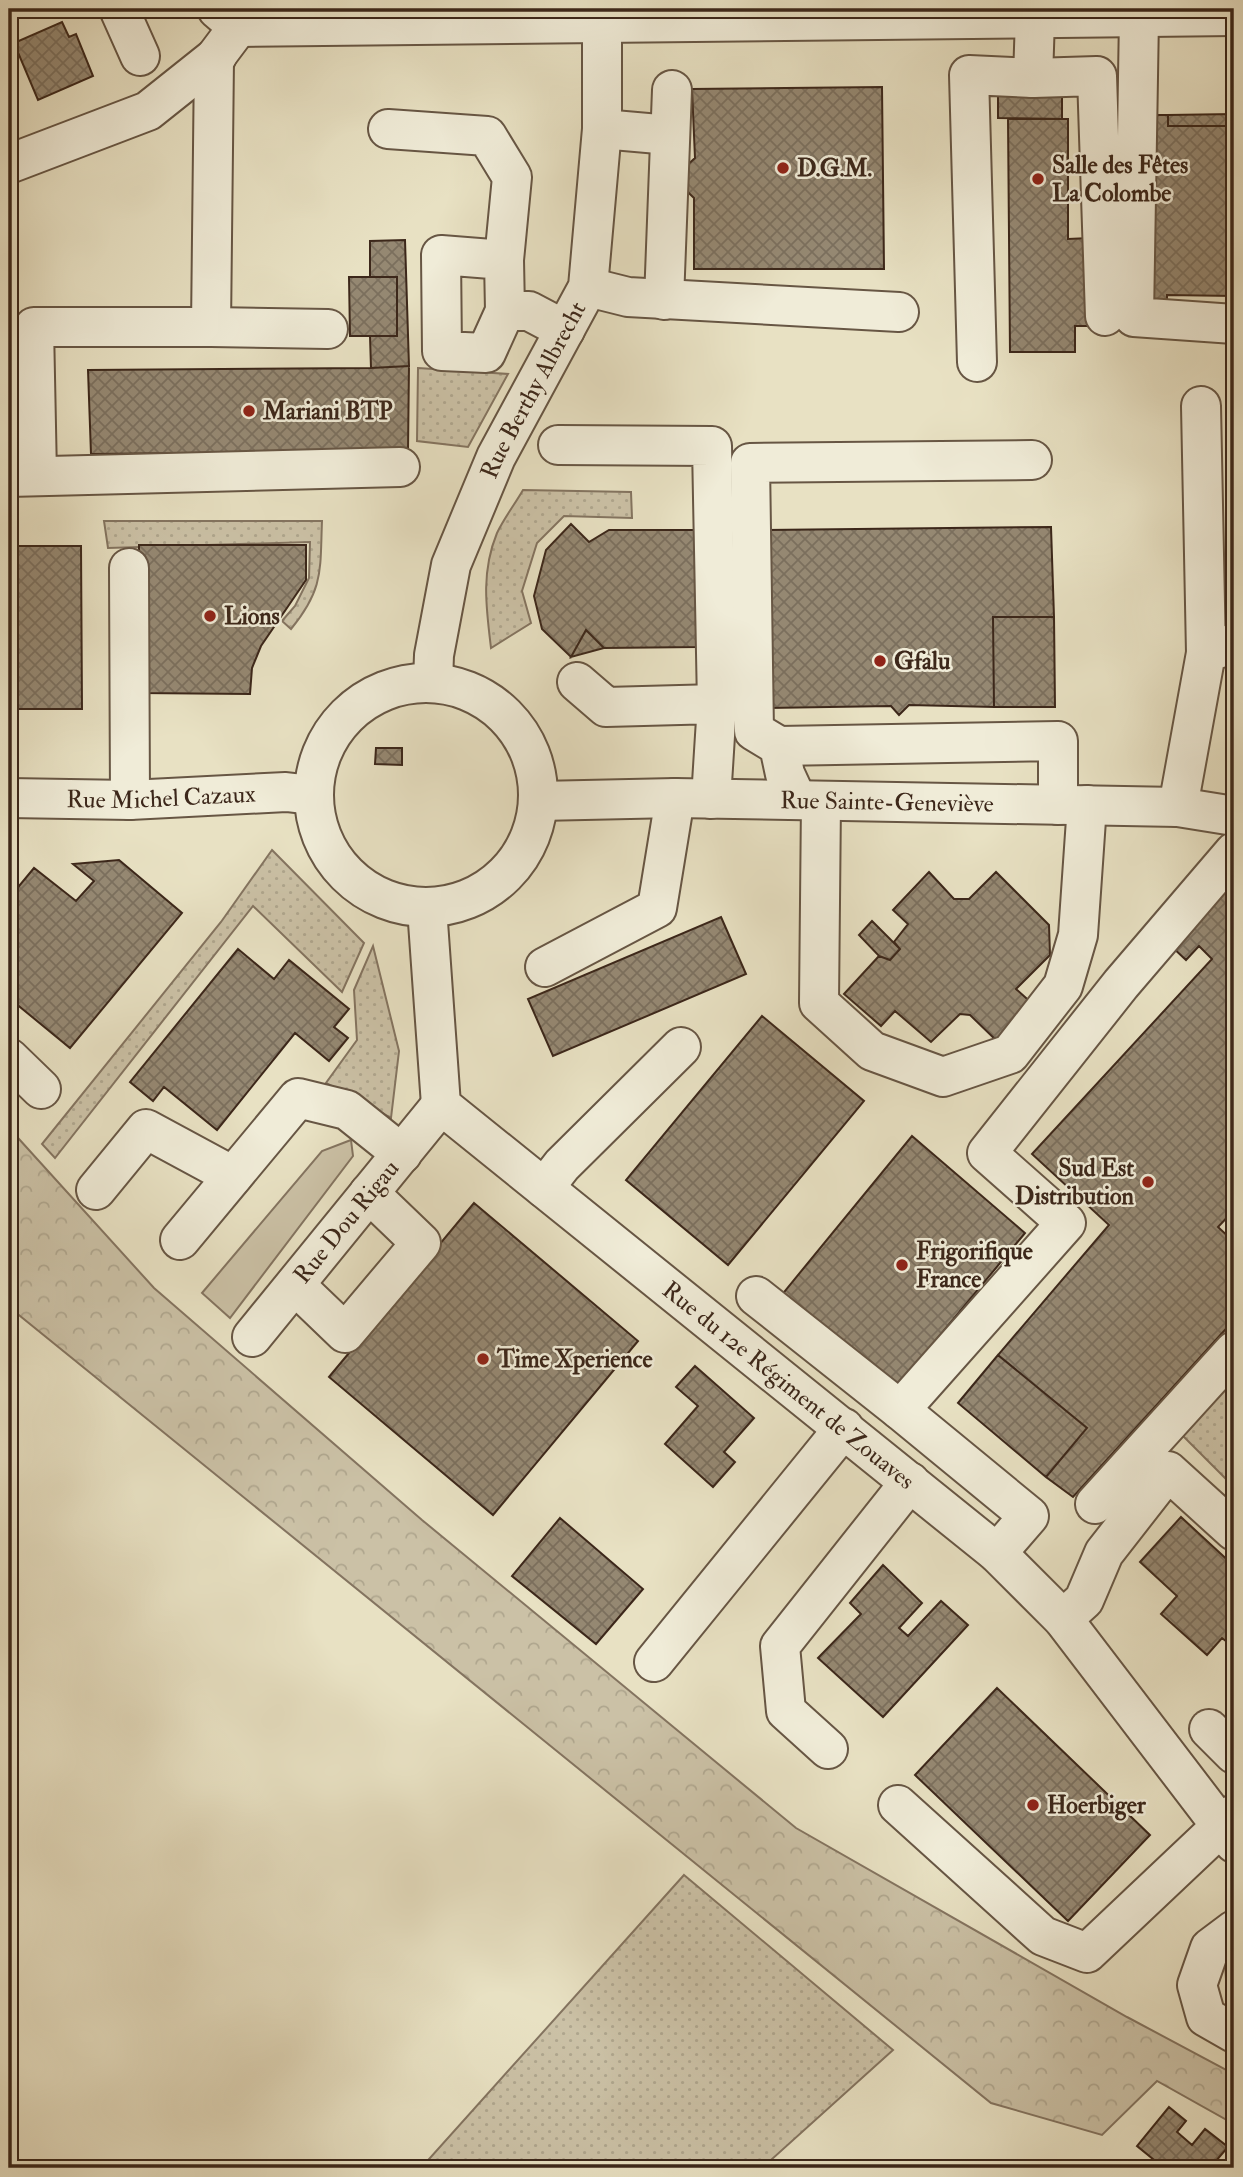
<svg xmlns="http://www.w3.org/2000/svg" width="1243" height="2177" font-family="'IM FELL Double Pica',serif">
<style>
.grass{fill:url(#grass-dots);stroke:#847460;stroke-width:2}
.forest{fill:url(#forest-crowns);stroke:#847460;stroke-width:2}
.green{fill:#cbc1a6;stroke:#847460;stroke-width:2}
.building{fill:url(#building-cross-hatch);stroke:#3c271a;stroke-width:2}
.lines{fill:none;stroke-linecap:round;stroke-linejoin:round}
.minor-casing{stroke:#675644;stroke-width:42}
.minor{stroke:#f0ecd8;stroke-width:38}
.poi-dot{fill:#8f2418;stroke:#f0ecd8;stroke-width:2.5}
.labels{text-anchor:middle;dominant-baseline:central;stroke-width:5;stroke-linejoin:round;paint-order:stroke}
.poi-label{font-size:24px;font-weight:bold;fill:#3c271a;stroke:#f0ecd8;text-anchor:start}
.street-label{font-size:24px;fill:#3c271a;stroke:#f0ecd8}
</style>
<defs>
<pattern id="grass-dots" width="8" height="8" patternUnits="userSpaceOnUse" patternTransform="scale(1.75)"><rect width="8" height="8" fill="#cbc1a6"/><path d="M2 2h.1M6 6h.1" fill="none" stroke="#afa68e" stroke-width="1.8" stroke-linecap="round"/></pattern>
<pattern id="forest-crowns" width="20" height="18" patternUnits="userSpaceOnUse" patternTransform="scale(1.75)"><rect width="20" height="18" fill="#cbc1a6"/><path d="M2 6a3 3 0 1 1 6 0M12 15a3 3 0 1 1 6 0" fill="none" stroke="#afa68e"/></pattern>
<pattern id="building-cross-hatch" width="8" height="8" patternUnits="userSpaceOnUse" patternTransform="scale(1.75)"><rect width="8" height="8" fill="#958872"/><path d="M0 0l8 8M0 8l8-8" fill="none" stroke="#7b6f5d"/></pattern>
</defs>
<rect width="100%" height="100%" fill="#e8e1c3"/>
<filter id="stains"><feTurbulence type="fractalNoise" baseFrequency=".00286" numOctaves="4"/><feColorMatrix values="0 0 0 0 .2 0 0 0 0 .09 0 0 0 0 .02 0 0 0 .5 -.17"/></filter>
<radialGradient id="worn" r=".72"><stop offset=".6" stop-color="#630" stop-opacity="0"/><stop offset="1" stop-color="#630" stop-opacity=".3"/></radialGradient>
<path class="grass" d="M418 368 508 374 468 447 417 441Z
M523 490 631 492 632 518 564 516 537 543 522 591 531 623 491 648C486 607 481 572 497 533 504 518 515 504 523 490Z
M104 521H322C320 570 324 589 291 629L282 621 295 606 309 578 310 542 108 548Z
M272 850 364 943 342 992 253 906 55 1158 42 1144 221 922Z
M373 946 399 1051 391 1118 326 1083 357 1040 354 990Z
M1234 1375V1487L1180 1433Z
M684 1875 893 2050 762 2168H421Z"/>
<path class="forest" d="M9 1128 154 1288 422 1520 796 1828 1127 2017 1234 2074V2124L1157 2081 1102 2135 991 2103 9 1307Z"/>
<path class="green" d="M351 1140 353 1156 230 1318 202 1293 322 1151Z"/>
<path class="building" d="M62 22 69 37 76 34 93 76 38 100 14 43Z
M882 87 884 269H694V198L673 178 695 158 692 89Z
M998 88 1062 89V119L998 118Z
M1234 114V126H1168V115Z
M1147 115H1168V126H1234V296L1167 295V300H1151Z
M1008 119H1068V239L1089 238V326H1075V352H1010Z
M405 240 409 366 371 368 370 336H397V277H370V241Z
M349 277H397V336H350Z
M409 366 408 451 91 454 88 370 371 368Z
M571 524 589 542 609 530H695L697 647 604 648 586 630 571 657 542 629 534 596 546 550Z
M1051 527 1054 617H993L994 707 909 705 899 715 891 706 768 708 766 530Z
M139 545H306V580L261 646 252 668 250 694 139 693Z
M9 546H81L82 709H9Z
M993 617H1054L1055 707H994Z
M586 630 604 648 571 657Z
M376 748H402V765L375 764Z
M119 860 182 913 70 1048 9 998V898L34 868 76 901 94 881 73 864Z
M929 872 954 899H969L996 872 1049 925 1050 955 1016 989 1035 1006 999 1043 970 1015 960 1014 931 1042 895 1011 881 1026 844 994 879 956 890 960 900 949 894 942 908 924 893 910Z
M1228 883 1234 885V1210L1218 1227 1234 1242V1320L1073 1497 1046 1477 1087 1428 998 1355 1109 1225 1032 1154 1212 959 1199 946 1186 960 1170 945Z
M721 917 746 974 553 1056 528 999Z
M872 921 900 949 890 960 879 956 859 935Z
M238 949 274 979 289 960 349 1009 334 1027 348 1038 329 1061 295 1033 217 1130 164 1087 153 1101 130 1082Z
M762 1016 864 1101 728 1265 626 1180Z
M912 1136 1025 1233 893 1392 780 1297Z
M474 1203 638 1341 493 1515 329 1377Z
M998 1355 1087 1428 1046 1477 958 1403Z
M695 1366 754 1418 724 1452 735 1462 713 1487 665 1444 698 1406 676 1387Z
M1181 1517 1234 1566V1641L1231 1645 1222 1638 1207 1655 1161 1614 1177 1596 1140 1562Z
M560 1518 643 1589 596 1644 512 1576Z
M883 1565 922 1603 899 1628 908 1636 941 1601 968 1625 883 1717 818 1658 861 1614 850 1603Z
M997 1688 1150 1835 1068 1921 915 1775Z
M1225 1949 1234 1950V2003L1233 1979H1226Z
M1169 2107 1186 2121 1177 2132 1192 2145 1205 2129 1228 2147 1215 2162 1222 2168H1164L1137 2146Z"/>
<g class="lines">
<g class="minor-casing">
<g id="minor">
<path d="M119 9 140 56"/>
<path d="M217 9 238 27 1234 16"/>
<path d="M1139 17 1134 317 1234 324"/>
<path d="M1033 78 1097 76 1105 316"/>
<path d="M388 129 487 136 512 177 504 260"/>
<path d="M602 129 670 135"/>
<path d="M9 164 148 111 217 56"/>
<path d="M588 287 628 297 899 312"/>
<path d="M664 300 672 90"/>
<path d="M505 311 504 260 441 255 442 351 486 353 505 311H529L565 330"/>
<path d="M211 327 328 329"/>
<path d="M977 362 969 75 1033 78 1035 18"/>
<path d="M1201 406 1206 653"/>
<path d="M558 445 712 446 717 704"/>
<path d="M37 476 34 327H211L214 59 238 27"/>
<path d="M9 477 400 467"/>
<path d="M129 568 130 800"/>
<path id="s1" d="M433 682 434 655 451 565 496 457 588 287 602 129V9"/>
<path d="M577 682 606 707 717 704 711 799"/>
<circle cx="426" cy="795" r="112"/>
<path d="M779 746 1058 741V805"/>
<path id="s2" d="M9 798 130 800 286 792 312 795"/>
<path d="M797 800 785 774 779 746 754 731 750 463 1032 460"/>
<path id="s3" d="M539 801 675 798 1178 807 1234 816"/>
<path d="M821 801 819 1003 872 1051 943 1077 1010 1054 1063 986 1078 935 1087 805"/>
<path d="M1178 807 1206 653 1234 643"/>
<path id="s4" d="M427 908 441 1105 997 1553 1063 1619 1234 1843"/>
<path d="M545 967 657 908 675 798"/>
<path d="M9 1058 41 1089"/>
<path d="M544 1188 562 1165 681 1047"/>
<path d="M96 1190 146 1129 233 1176"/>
<path d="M180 1240 298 1098 347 1110 402 1154"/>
<path d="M295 1285 345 1333 421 1243 369 1193"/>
<path d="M756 1296 900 1410 1029 1516 997 1553"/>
<path id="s5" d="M252 1337 441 1105"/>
<path d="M900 1410 1066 1223 987 1153 1121 984 1234 852"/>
<path d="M1095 1504 1234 1351"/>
<path d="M1063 1619 1084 1600 1104 1553 1168 1471 1234 1531"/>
<path d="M654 1662 844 1428"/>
<path d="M1209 1729 1234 1754"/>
<path d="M828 1749 786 1711 780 1646 910 1482"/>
<path d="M898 1805 1043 1936 1087 1953 1234 1814"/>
<path d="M1234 1930 1210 1948 1197 1985 1206 2017 1234 2033"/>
</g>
</g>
<use href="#minor" class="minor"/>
</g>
<g class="poi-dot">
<circle cx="783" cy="168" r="7"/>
<circle cx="1038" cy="179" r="7"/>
<circle cx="249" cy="411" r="7"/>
<circle cx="210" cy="616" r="7"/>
<circle cx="880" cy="661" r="7"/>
<circle cx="1148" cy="1182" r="7"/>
<circle cx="902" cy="1265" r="7"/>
<circle cx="483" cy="1359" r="7"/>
<circle cx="1033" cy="1805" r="7"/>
</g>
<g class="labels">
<g class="poi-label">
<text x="1052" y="165">Salle des Fêtes<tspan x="1052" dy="28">La Colombe</tspan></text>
<text x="797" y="168">D.G.M.</text>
<text x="263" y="411">Mariani BTP</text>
<text x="224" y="616">Lions</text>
<text x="894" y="661">Gfalu</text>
<text x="1134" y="1168" text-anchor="end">Sud Est<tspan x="1134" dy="28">Distribution</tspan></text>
<text x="916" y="1251">Frigorifique<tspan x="916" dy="28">France</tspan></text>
<text x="497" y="1359">Time Xperience</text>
<text x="1047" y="1805">Hoerbiger</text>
</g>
<g class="street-label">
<text stroke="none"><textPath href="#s1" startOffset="312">Rue Berthy Albrecht</textPath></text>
<text stroke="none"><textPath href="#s2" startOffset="152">Rue Michel Cazaux</textPath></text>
<text stroke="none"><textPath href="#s3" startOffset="348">Rue Sainte-Geneviève</textPath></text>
<text stroke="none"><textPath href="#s5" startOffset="149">Rue Dou Rigau</textPath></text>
<text stroke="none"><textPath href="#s4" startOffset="644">Rue du 12e Régiment de Zouaves</textPath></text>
</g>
</g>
<rect width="1243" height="2177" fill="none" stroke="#e8e1c3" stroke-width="35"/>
<rect x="10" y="10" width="1222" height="2156" fill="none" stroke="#3c271a" stroke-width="3.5"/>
<rect x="18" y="18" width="1208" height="2142" fill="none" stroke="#3c271a" stroke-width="2"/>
<rect width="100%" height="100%" filter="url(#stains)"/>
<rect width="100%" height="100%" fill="url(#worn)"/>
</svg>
